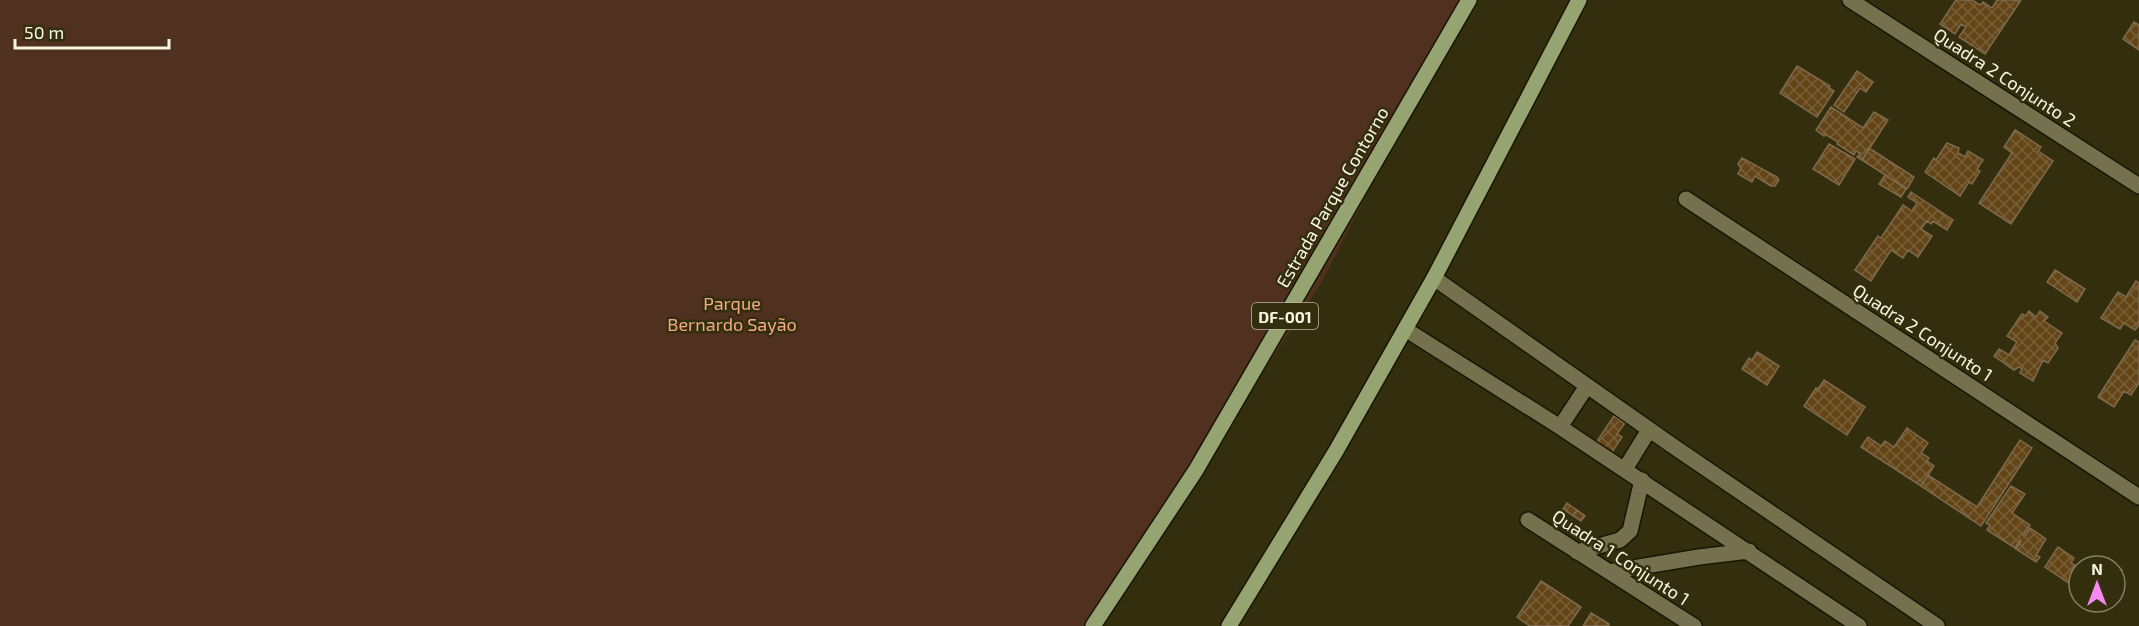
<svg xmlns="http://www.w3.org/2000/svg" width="2139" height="626" font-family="'Exo 2',sans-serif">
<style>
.park{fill:#50301f}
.building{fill:url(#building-cross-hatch);stroke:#7f6a4d;stroke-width:1.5}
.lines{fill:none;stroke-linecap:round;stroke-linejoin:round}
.street-casing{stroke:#191601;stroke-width:18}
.primary-casing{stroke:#191601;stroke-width:18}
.street{stroke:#75704e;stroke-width:15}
.primary{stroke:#95a470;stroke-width:15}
.labels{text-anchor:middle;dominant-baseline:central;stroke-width:5;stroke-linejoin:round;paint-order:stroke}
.shield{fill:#332e0d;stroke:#bcb9a2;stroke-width:1.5}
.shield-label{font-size:16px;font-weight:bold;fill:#f7f5e2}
.street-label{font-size:18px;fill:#f7f5e2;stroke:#332e0d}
.park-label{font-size:18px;fill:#f5aa84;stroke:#332e0d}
</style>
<defs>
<pattern id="building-cross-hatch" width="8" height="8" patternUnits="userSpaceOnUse" patternTransform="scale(1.5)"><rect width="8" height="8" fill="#634517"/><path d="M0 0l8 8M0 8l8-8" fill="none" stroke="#7a6038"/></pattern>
</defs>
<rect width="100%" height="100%" fill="#332e0d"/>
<path class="park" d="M0 0H1465L1323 280 1099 626H0Z"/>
<path class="building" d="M1956 0H1972L1980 5 1983 2 1992 8 1997 0H2021L1985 54 1959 37 1966 27 1961 24 1955 34 1940 24Z
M2134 22 2139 25V50L2123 39Z
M1797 66 1830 86 1829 88 1834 91 1817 117 1780 93Z
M1857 71 1873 82 1866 92 1860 88 1844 112 1834 105Z
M1831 107 1863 128 1874 112 1888 120 1862 160 1857 157 1860 153 1856 151 1854 155 1837 144 1838 142 1825 134 1824 136 1816 130Z
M2015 130 2041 147 2038 151 2053 161 2011 224 1979 203 2012 153 2004 147Z
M1947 143 1959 148 1958 153 1965 157 1968 151 1983 160 1977 169 1980 171 1972 184 1969 182 1960 196 1925 172 1934 158 1936 160Z
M1829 144 1855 159 1839 185 1813 169Z
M1869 148 1914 177 1907 189 1862 160Z
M1742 158 1777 177 1779 180 1775 186H1771L1755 176 1752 182 1738 174 1741 168 1738 164Z
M1885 175 1906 189 1901 197 1879 184Z
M1911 192 1953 220 1947 230 1933 221 1931 224 1927 221 1921 229 1932 236 1918 257 1908 250 1903 258 1891 250 1871 281 1855 270 1878 236 1881 238 1903 205 1912 211 1917 203 1908 197Z
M2055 270 2085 289 2077 302 2047 282Z
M2136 281 2139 283V325L2135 330 2124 323 2120 329 2101 318 2118 292 2126 297Z
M2029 311 2036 317 2040 311 2048 317 2044 321 2062 333 2055 343 2058 348 2048 363 2043 360 2033 381 2020 373 2022 369 2019 367 2014 370 1994 356 1999 349 2009 355 2017 342 2007 336 2022 314 2026 316Z
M2135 340 2139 342V383L2131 395 2124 391 2114 407 2098 397Z
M1757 352 1779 366 1767 385 1742 369 1749 358 1752 360Z
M1824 380 1865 407 1847 435 1804 406 1816 388 1818 389Z
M1614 416 1625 423 1617 434 1622 437 1612 452 1609 451 1603 460 1593 454 1600 443 1597 441Z
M1907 428 1928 443 1921 453 1929 458 1927 461 1934 466 1921 486 1861 447 1868 437 1881 446 1885 441 1894 447Z
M2020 440 2032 448 1981 526 1921 486 1928 475 1977 507Z
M2011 486 2025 494 2012 513 2030 525 2024 534 2026 535 2030 528 2046 539 2036 555 2040 557 2036 562 2016 549 2021 541 2020 540 2015 548 1987 530 1990 525 1986 523Z
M1567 503 1585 516 1581 521 1563 509Z
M1577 510 1585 516 1581 521 1573 515Z
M2058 547 2074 558 2071 563 2079 568V590L2045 567Z
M2112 564 2122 570 2115 581V566H2111Z
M1541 581 1581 607 1568 626H1530L1517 617Z
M1591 613 1609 624V626H1583Z"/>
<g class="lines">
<g class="street-casing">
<path id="street" d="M1850 0 2139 186
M1686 199 2139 497
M1434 278 1670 444 1937 626
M1405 329 1560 427 1859 626
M1560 427 1587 386
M1625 469 1649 430
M1528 520 1694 626
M1577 552 1620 540 1630 531 1642 480
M1609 572 1699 557 1749 551"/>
</g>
<g class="primary-casing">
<path id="primary" d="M1093 626 1196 470 1469 0
M1229 626 1336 451 1434 278 1579 0"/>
</g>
<use href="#street" class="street"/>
<use href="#primary" class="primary"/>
</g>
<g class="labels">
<rect class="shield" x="1252" y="303" width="66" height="26" rx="4.5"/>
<g class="shield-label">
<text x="1285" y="316">DF-001</text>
</g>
<g class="street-label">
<text transform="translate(2005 77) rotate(33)">Quadra 2 Conjunto 2</text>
<text transform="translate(1332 197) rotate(-60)">Estrada Parque Contorno</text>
<text transform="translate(1923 332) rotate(33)">Quadra 2 Conjunto 1</text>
<text transform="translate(1621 557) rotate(33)">Quadra 1 Conjunto 1</text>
</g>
<g class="park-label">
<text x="732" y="303">Parque<tspan x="732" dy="21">Bernardo Sayão</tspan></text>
</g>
</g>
<g transform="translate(2097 584)"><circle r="28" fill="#332e0d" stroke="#817e62" stroke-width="1.5"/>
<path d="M0-4.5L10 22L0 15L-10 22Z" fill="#f489f0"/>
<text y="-9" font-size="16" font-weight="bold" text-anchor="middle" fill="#f7f5e2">N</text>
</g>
<path d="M15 39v9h154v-9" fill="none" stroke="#f7f5e2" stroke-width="3"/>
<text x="24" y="39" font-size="18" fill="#f7f5e2" stroke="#332e0d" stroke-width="4.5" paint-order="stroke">50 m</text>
</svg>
